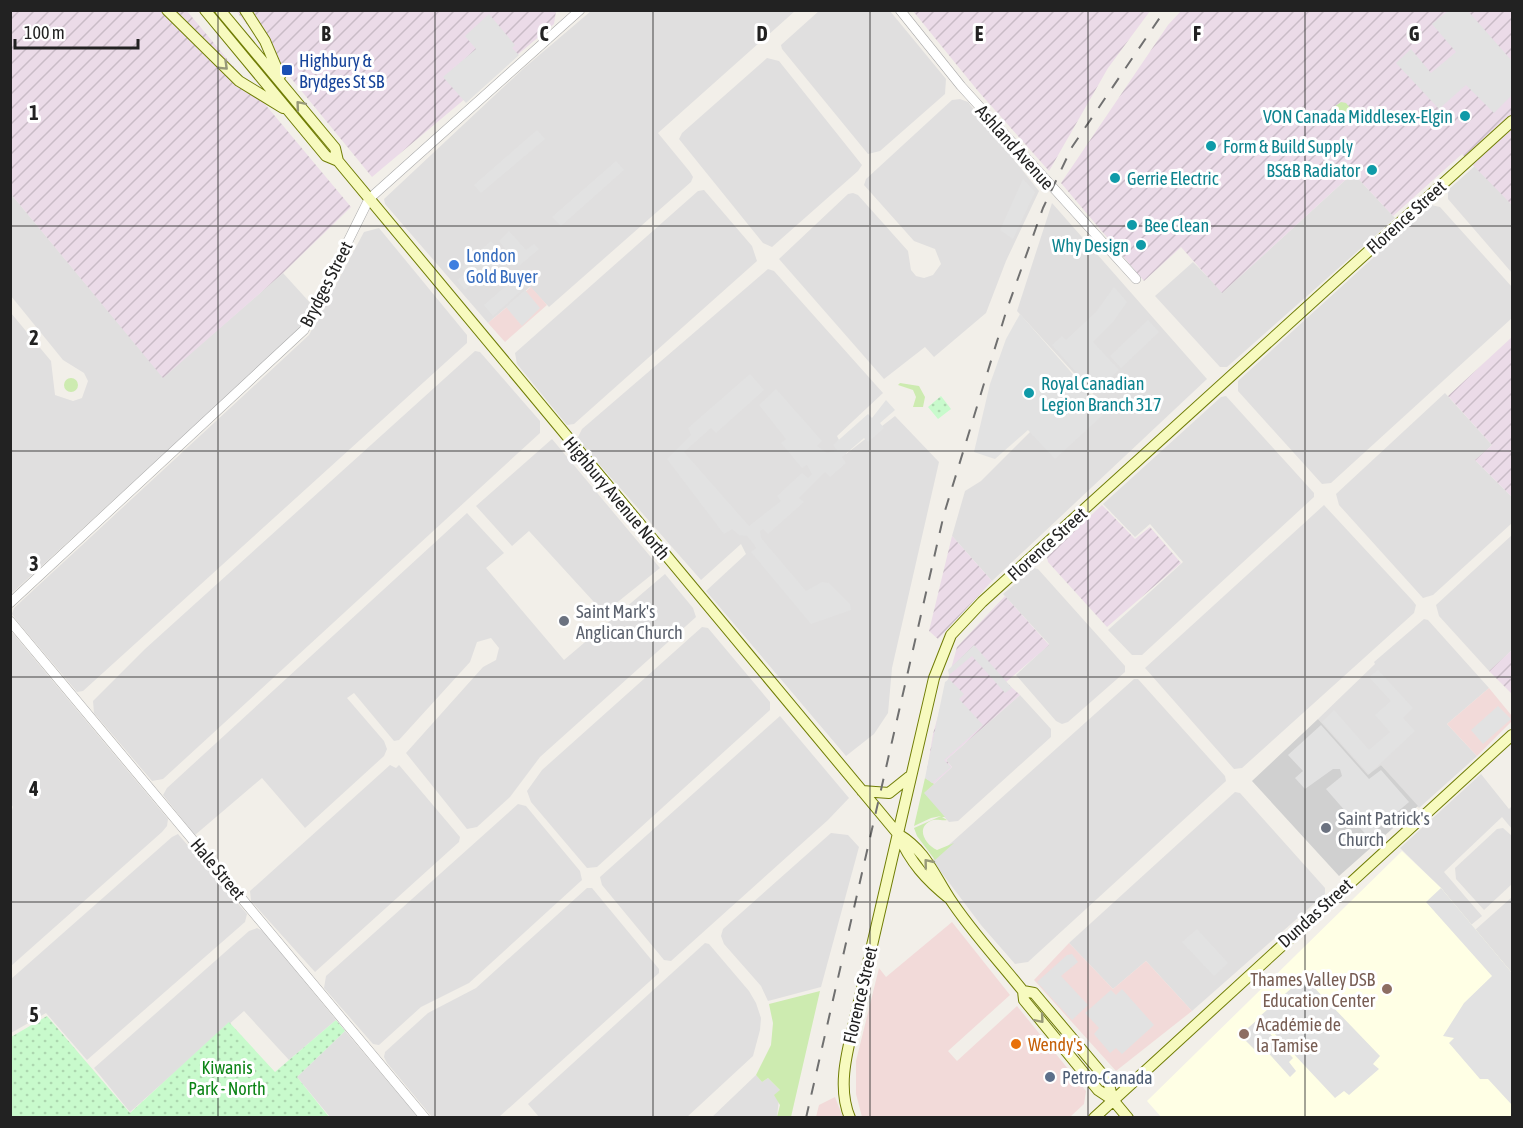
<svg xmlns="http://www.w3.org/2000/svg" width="1523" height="1128" font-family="'Asap Condensed',sans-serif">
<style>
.residential{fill:#e0dfdf}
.commercial{fill:#f2dad9}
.industrial{fill:url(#industrial-furrows)}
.education{fill:#ffffe5}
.religious{fill:#d0d0d0}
.grass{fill:#cdebb0}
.park{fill:url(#park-dots)}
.parking{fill:#e2e2e2}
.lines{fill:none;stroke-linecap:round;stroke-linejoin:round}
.tertiary-casing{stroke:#a9a9a9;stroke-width:10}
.secondary-casing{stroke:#707d05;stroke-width:12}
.tertiary{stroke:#fff;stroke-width:9}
.secondary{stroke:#f7fabf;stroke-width:10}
.rail{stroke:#707070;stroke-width:2;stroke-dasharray:12 12;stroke-linecap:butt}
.oneway{stroke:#979978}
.grid{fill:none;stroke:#222;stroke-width:1.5;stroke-opacity:0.55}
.transit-dot{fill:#1a4fb4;stroke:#fff;stroke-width:2}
.culture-dot{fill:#0f9aa8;stroke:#fff;stroke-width:2}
.shop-dot{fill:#3f7fe0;stroke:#fff;stroke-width:2}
.worship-dot{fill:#6b7280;stroke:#fff;stroke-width:2}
.education-dot{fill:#8d6e63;stroke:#fff;stroke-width:2}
.food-dot{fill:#e8710a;stroke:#fff;stroke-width:2}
.service-dot{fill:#5c6f8a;stroke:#fff;stroke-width:2}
.labels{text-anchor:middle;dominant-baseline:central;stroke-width:6;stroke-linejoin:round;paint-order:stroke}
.transit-label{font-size:18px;fill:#164399;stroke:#fff;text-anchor:start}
.culture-label{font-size:18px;fill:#0d838f;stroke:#fff;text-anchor:start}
.street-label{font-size:18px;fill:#222;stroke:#fff}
.shop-label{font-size:18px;fill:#366cbe;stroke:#fff;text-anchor:start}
.worship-label{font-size:18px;fill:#5b616d;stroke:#fff;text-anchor:start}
.education-label{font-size:18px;fill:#785e54;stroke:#fff;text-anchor:end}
.food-label{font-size:18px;fill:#c56008;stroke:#fff;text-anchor:start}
.park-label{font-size:18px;fill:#0c8416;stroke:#fff}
.service-label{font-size:18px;fill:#4e5e75;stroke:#fff;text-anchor:start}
.grid-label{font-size:20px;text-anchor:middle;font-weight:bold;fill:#222;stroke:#fff;stroke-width:6;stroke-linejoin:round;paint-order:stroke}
</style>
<defs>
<pattern id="industrial-furrows" width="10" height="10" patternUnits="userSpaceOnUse" patternTransform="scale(1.5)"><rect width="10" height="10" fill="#ebdbe8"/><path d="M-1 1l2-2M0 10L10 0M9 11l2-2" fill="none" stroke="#c9bcc7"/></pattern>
<pattern id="park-dots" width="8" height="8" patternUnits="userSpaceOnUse" patternTransform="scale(1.5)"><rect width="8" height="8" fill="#c8facc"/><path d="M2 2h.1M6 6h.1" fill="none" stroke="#acd6af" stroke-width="1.8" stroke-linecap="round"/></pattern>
</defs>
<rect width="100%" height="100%" fill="#f2efe9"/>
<path class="residential" d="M820 10 890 11 946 79 945 94 880 151 868 154 782 49 781 45Z
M591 11H795L658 133 690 172 693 177 691 182 549 307 530 287 488 323 385 204 384 199 524 68Z
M767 58 779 61 862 165 858 171 772 247 763 243 679 139 682 133Z
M960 99 968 102 1039 191 1006 261 986 313 934 357 925 347 884 379 779 259 848 194 853 193 858 195 908 251 911 270 916 276 924 278 933 275 941 264 935 249 914 241 864 185 866 179 952 100Z
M1476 165 1512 205V273L1448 199V190Z
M1353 173 1395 218 1227 367H1220L1155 296 1193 262 1223 292Z
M704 190 752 246 757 261 574 424 567 425 517 364 515 353 698 191Z
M11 194 163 377 283 273 313 306 299 330 11 594V313L51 361 55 395 73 401 82 398 88 381 84 373 63 360 11 296Z
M1052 203 1207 379 992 581 952 536 965 491 981 481 1030 432 1105 407 1017 311Z
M1431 205 1440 207 1512 287V318L1331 483 1322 484 1238 391V381Z
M379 228 467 335V343L83 691 77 692 17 621 12 614 14 608 309 335 364 232Z
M768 269 774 271 883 393 837 436 846 454 895 416 939 462 892 668 888 713 874 734 846 756 706 591 746 554 741 544 701 580 577 439 582 429Z
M475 351 480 352 540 421V433L163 779 152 781 94 713 93 701 145 649Z
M1445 393 1492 445 1475 460 1512 497V523L1433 595 1423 598 1339 505 1336 494Z
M1226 396 1314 493V497L1142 655H1132L1108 630 1183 562 1150 524 1135 537 1103 504 1221 397Z
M552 439 660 568 604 613 529 531 512 546 476 506Z
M1324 505 1412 600 1416 605 1414 613 1242 768 1234 769 1145 668Z
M467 513 504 553 486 568 564 660 665 574 693 608 696 617 540 757 510 797 477 827 467 829 406 753 483 667 496 660 499 648 491 638 477 642 470 662 399 740 394 741 354 693 347 698 384 741 387 749 384 756 305 828 262 778 195 835 163 795 167 788Z
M1512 535V650L1489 671 1439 616 1436 605Z
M1034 568 1038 569 1125 666V672L1068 722 1062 724 1056 721 1016 675 1049 644 1003 594Z
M1424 619 1428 620 1489 688 1447 724 1477 756 1419 808 1381 765 1368 776 1318 719 1375 664 1374 662Z
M702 627 708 628 770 702V710L597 867 587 868 531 802 527 791 542 770Z
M11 631 168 819 167 826 162 832 11 966 10 816 13 807 10 802Z
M1134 679H1138L1225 776 1226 781 1028 962 1015 964 981 925 932 860Z
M1020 695 1051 729V737L958 821 949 822 923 794 952 767 946 760Z
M780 716 849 798 828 820 671 961 664 960 602 885 600 877Z
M390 765 396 768 399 765 460 837 459 842 315 972 251 901 250 891Z
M1481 774 1509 809 1512 806V829L1502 817 1444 872 1482 916 1471 925 1441 888 1400 848Z
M1235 792 1240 793 1325 888V894L1192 1011 1146 961 1113 989 1069 943Z
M518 804 526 806 580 871 582 880 469 983 421 1007 379 1045 373 1044 324 988 326 976Z
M1503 828 1512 836V884L1484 910 1456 879 1455 868 1497 829Z
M831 833 848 835 859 847 821 987 768 1001 761 986 724 944 721 936 723 929Z
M178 834 247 914 245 922 87 1060 46 1013 11 1033V979L172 837Z
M587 888H592L659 969V973L499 1117H432L387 1063 384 1057 385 1052 428 1013 476 988Z
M1512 897V973L1475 930Z
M257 928 263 931 336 1020 289 1060 244 1011 130 1112 94 1068 249 931Z
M705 943 709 944 749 991 756 1003 761 1018 760 1030 753 1056 687 1117H539L528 1104Z
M345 1031 418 1117H330L297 1077Z
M756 1075 762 1082 768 1078 780 1090 777 1117 711 1118Z"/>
<path class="commercial" d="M531 287 547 305 505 342 488 323Z
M1489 688 1512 716V721L1477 756 1447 724Z
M952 922 1010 995 948 1051 957 1061 1017 1006 1086 1091 1084 1104 1070 1117H862L856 1094V1061L879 968 886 977Z
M1069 943 1113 989 1146 961 1192 1011 1116 1071 1034 980Z
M835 1097 843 1117H816L819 1105Z"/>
<path class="industrial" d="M10 11H187L351 207 283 273 163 378 11 194Z
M236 11H556L554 24 372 177Z
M913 11H1150L1108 68 1049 171 978 91Z
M1181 11H1512V205L1462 154 1393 216 1353 173 1222 293 1181 247 1144 281 1061 183 1168 25Z
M1512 337V497L1475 460 1492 445 1448 396Z
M1102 505 1135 539 1150 527 1181 563 1107 627 1048 562 1047 557Z
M952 536 992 581 938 639 929 631Z
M1005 596 1049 645 1006 682 1020 695 946 760 952 767 923 794 933 734 957 647Z
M1512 650V694L1489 671Z"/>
<path class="education" d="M1402 851 1441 888 1512 973V1117L1162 1118 1147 1101Z"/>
<path class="religious" d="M1318 719 1368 775 1381 765 1418 806 1339 876 1252 781Z"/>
<path class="grass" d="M1341 102 1346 103 1352 110 1345 115 1334 114 1331 109Z
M64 385a7 7 0 1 1 14 0a7 7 0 1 1-14 0Z
M900 383 919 386 925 397 923 407H913L916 397 913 390 898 385Z
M925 778 934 784 924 793 945 817H942L947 820C943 821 938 819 933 820 915 826 924 844 937 850L954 843 935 860 917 836 914 828 941 816 931 818 914 826Z
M820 991 791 1117H777L780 1105 774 1095 780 1090 768 1078 762 1082 756 1075 771 1045 773 1023 769 1004Z"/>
<path class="park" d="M941 396 951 409 938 419 928 407Z
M47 1016 130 1113 229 1022 275 1072 336 1020 345 1031 297 1077 329 1117H11V1037Z"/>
<path class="parking" d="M1448 11H1468L1512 61V95L1494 113 1466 85 1439 109 1396 63 1411 49 1431 73 1456 52 1432 24Z
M489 14 515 45 512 48 519 55 466 103 443 77 476 49 465 36Z
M537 130 545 139 481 193 474 185Z
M616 161 624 170 561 226 552 217Z
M1023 179 1035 192 1013 239 1000 230Z
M509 231 526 250 534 244 539 249 519 266 499 241Z
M491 241 504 257 465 290 457 280 466 273 461 267Z
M514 279 523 289 493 316 484 305Z
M1114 287 1127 302 1113 322 1093 342 1119 370 1094 392 1052 345 1062 336 1066 340 1096 312Z
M525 290 540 308 522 326 506 307Z
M1020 314 1106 412 1055 459 1028 430 995 459 974 452 990 384 1006 339Z
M1148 320 1159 332 1121 368 1110 356Z
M750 374 764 390 716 433 711 428 684 452 749 526 781 501 777 496 802 473 808 478 812 474 807 465 802 468 781 443 786 439 759 405 776 389 822 441 817 446 827 453 837 450 833 445 868 414 872 418 886 400 895 410 880 423 884 428 882 430 868 442 864 438 842 457 846 463 830 477 825 472 799 498 804 502 768 534 763 529 760 531 761 538 806 591 822 582 829 583 850 604 851 610 811 624 751 552 756 548 753 543 747 536 739 535 732 529 724 534 667 459 691 435 688 428Z
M974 645 1012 688 1005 693 972 656 949 675 948 670Z
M1378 670 1413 708 1403 718 1415 731 1369 774 1322 722 1334 710 1369 750 1390 732 1375 715 1391 701 1369 677Z
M949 679 964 694 959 699 983 725 944 760 951 767 932 783 925 778 945 682Z
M1498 706 1511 719 1483 744 1471 730Z
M1321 725 1369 779 1381 770 1409 802 1368 837 1326 789 1342 776 1340 769H1333L1305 789 1295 778 1303 771 1288 755Z
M1441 888 1512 973V1105L1488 1079H1480L1449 1043 1454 1038 1443 1036 1464 1003 1492 976 1426 902Z
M1197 929 1228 963 1214 976 1182 942Z
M1072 954 1078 962 1061 976 1088 1005 1072 1020 1037 982 1067 955Z
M1304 977 1380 1056 1373 1064 1379 1069 1349 1095 1344 1091 1335 1098 1259 1017Z
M1122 989 1154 1025 1122 1054 1116 1048 1110 1053 1094 1034 1099 1028 1085 1013 1111 990 1116 995Z
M1257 1020 1293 1058 1289 1062 1296 1071 1290 1077 1264 1048 1258 1053 1240 1035Z"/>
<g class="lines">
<g class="tertiary-casing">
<path id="tertiary" d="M900 10 961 86 1136 279
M10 603 304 330 369 199 580 10
M10 621 425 1118"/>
</g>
<g class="secondary-casing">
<path id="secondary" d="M167 10 239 81 283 108
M205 10 326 156 338 161
M220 10 335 148 338 161 898 834C910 862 926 880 950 899
M245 10 265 41 280 76
M862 791 889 793 909 777
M898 834C926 851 933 873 950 899 971 931 999 961 1023 991L1024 1000 1098 1090 1113 1100 1128 1118
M1023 991 1034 993 1108 1081 1113 1100
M850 1118C837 1088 847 1052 854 1023L934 678 951 635 982 602 1512 121
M1094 1118 1512 735"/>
</g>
<use href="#tertiary" class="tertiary"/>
<use href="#secondary" class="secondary"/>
<path class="rail" d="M806 1118 944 514 1006 312 1043 208 1072 147 1165 10"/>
</g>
<defs><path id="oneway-chevron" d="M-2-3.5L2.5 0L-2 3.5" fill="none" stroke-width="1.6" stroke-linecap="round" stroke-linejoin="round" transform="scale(1.5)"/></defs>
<g class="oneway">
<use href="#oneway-chevron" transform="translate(224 66) rotate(44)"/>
<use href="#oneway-chevron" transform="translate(300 105) rotate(-130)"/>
<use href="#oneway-chevron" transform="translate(928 863) rotate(-129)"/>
<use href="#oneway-chevron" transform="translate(1040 1019) rotate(50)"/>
</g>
<path class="grid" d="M218 10V1118M435 10V1118M653 10V1118M870 10V1118M1088 10V1118M1305 10V1118M10 226H1512M10 451H1512M10 677H1512M10 902H1512"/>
<rect class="transit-dot" x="281" y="64" width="12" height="12" rx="3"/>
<g class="culture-dot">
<circle cx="1465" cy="116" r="6"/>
<circle cx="1211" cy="146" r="6"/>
<circle cx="1372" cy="170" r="6"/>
<circle cx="1115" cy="178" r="6"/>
<circle cx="1132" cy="225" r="6"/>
<circle cx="1141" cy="245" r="6"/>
<circle cx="1029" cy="393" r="6"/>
</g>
<circle class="shop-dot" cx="454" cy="265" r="6"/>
<g class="worship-dot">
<circle cx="564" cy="621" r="6"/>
<circle cx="1326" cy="828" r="6"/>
</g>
<g class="education-dot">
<circle cx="1387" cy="989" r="6"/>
<circle cx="1244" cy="1034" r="6"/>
</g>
<circle class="food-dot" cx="1016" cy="1044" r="6"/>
<circle class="service-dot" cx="1050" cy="1077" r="6"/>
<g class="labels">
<g class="transit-label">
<text x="299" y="60">Highbury &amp;<tspan x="299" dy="21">Brydges St SB</tspan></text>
</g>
<g class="culture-label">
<text x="1453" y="116" text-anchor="end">VON Canada Middlesex-Elgin</text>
<text x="1223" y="146">Form &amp; Build Supply</text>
<text x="1360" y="170" text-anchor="end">BS&amp;B Radiator</text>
<text x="1127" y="178">Gerrie Electric</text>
<text x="1144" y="225">Bee Clean</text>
<text x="1129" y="245" text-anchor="end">Why Design</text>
<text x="1041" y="383">Royal Canadian<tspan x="1041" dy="21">Legion Branch 317</tspan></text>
</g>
<g class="street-label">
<text transform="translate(1015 147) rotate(48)">Ashland Avenue</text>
<text transform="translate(1406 217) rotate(-42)">Florence Street</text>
<text transform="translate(326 284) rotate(-63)">Brydges Street</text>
<text transform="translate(617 498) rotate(50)">Highbury Avenue North</text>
<text transform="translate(1047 544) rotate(-42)">Florence Street</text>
<text transform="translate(218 869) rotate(50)">Hale Street</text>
<text transform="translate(1315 913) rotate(-42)">Dundas Street</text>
<text transform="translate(860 995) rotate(-77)">Florence Street</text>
</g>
<g class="shop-label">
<text x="466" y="255">London<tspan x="466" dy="21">Gold Buyer</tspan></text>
</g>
<g class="worship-label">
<text x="576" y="611">Saint Mark's<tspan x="576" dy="21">Anglican Church</tspan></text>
<text x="1338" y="818">Saint Patrick's<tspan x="1338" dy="21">Church</tspan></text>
</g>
<g class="education-label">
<text x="1375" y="979">Thames Valley DSB<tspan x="1375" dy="21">Education Center</tspan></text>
<text x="1256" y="1024" text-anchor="start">Académie de<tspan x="1256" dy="21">la Tamise</tspan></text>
</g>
<g class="food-label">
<text x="1028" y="1044">Wendy's</text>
</g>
<g class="park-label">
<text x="227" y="1067">Kiwanis<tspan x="227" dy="21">Park - North</tspan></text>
</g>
<g class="service-label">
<text x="1062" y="1077">Petro-Canada</text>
</g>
</g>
<g class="grid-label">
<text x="326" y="41">B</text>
<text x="544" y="41">C</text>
<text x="762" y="41">D</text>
<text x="979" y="41">E</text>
<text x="1197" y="41">F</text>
<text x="1414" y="41">G</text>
<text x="34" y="120">1</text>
<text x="34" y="345">2</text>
<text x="34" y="571">3</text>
<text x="34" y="796">4</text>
<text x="34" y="1022">5</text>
</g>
<rect width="1523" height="1128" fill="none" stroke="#222222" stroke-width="24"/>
<path d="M15 39v9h123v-9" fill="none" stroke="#222222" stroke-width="3"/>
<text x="24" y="39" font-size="18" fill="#222222" stroke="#ffffff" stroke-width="4.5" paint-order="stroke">100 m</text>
</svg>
